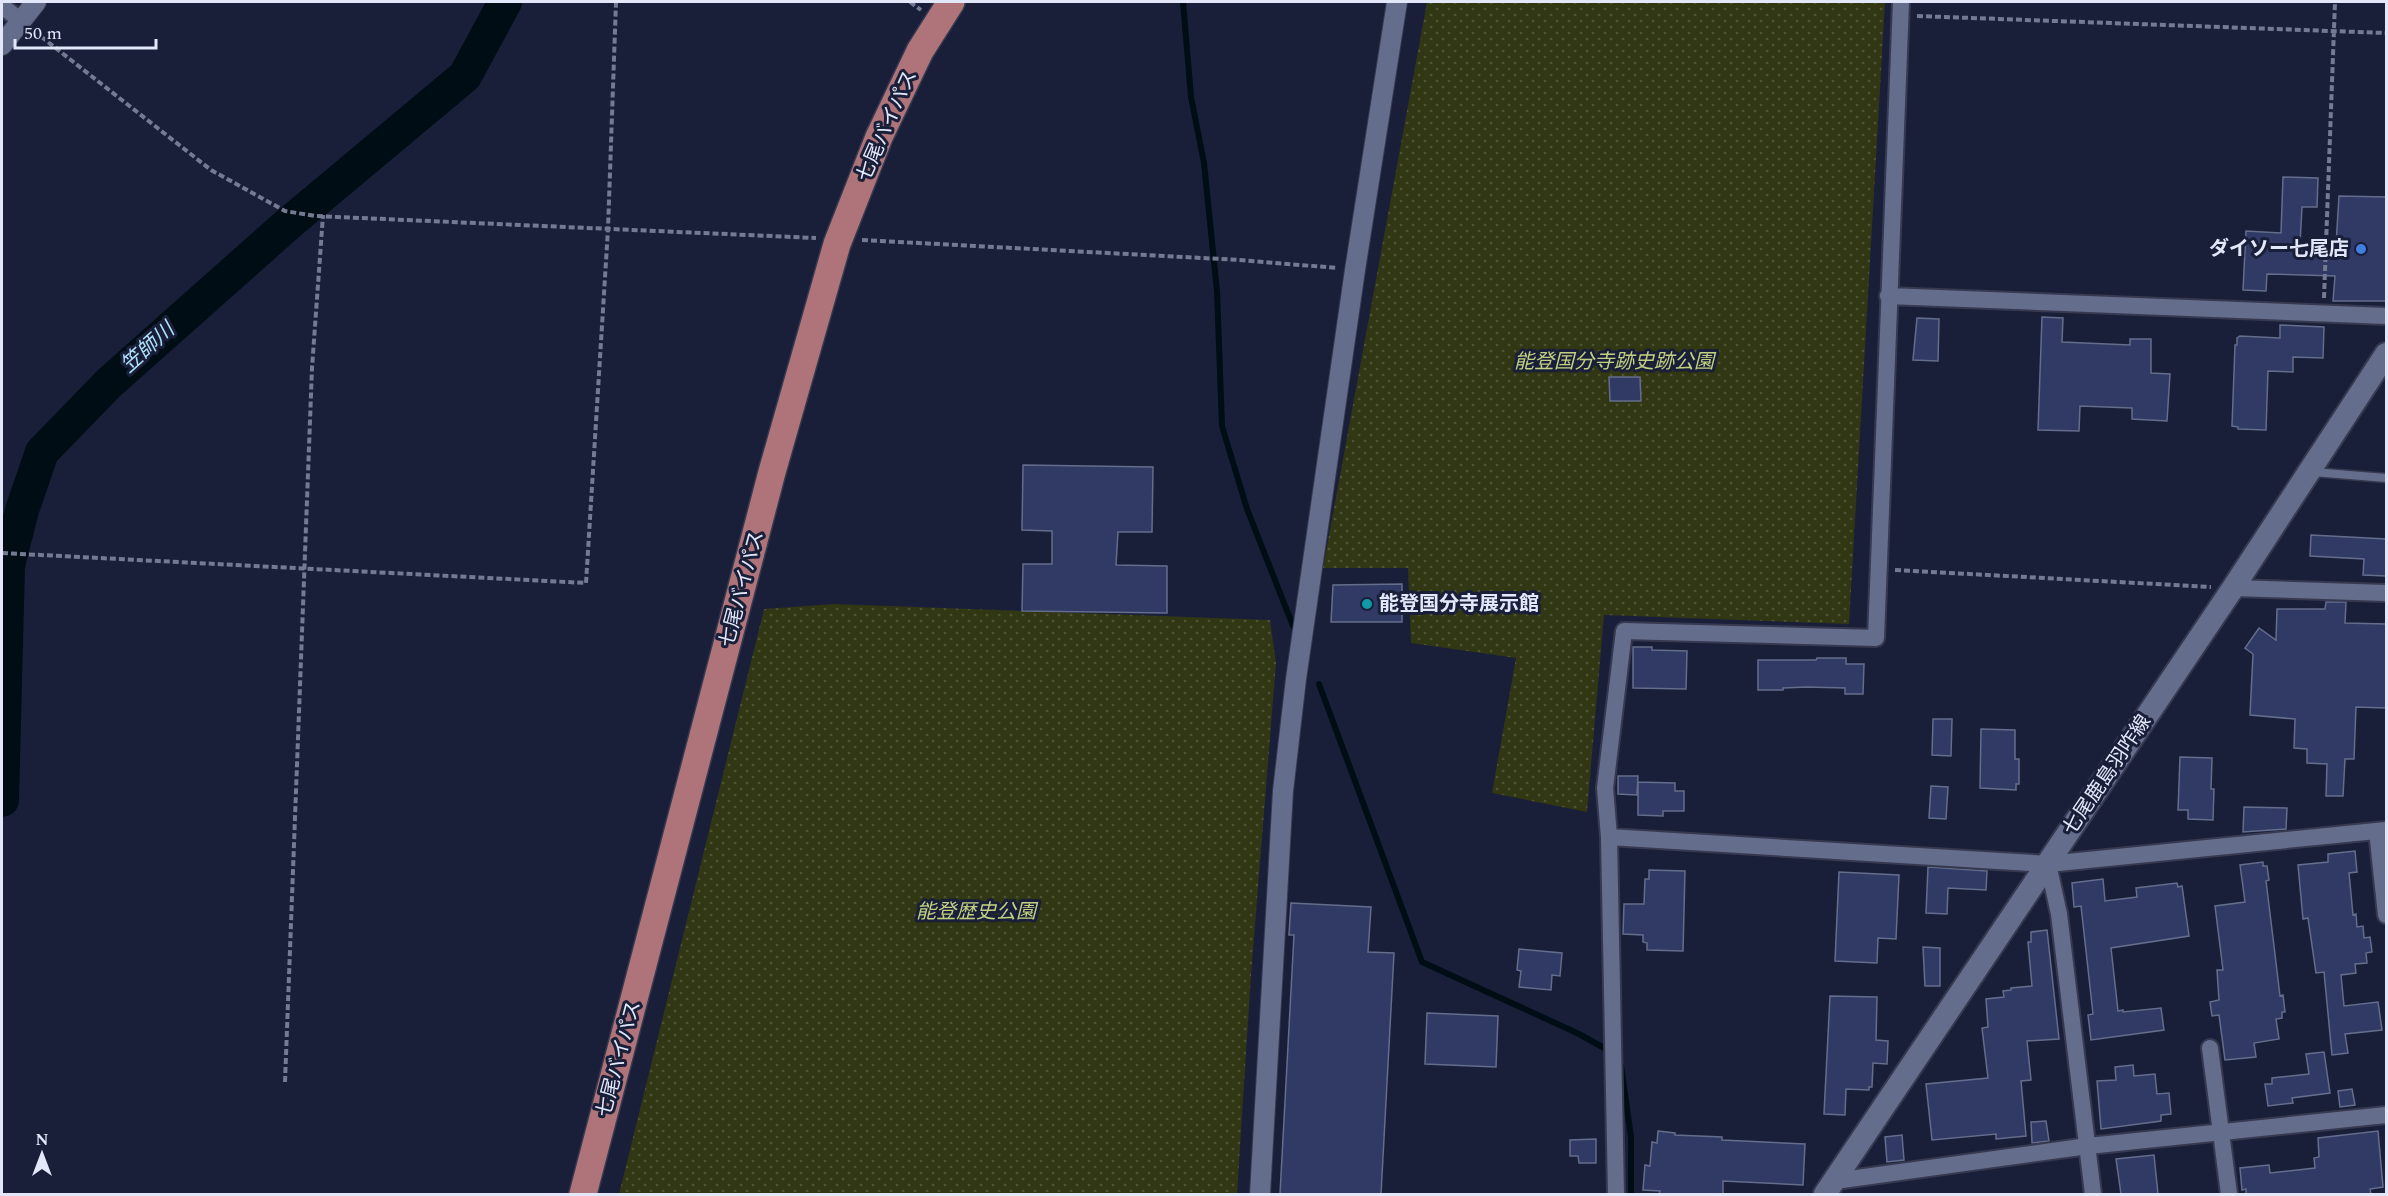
<svg xmlns="http://www.w3.org/2000/svg" width="2388" height="1196" font-family="Spectral,'Noto Sans JP',serif">
<style>
.grass{fill:url(#grass-dots)}
.lines{fill:none;stroke-linecap:round;stroke-linejoin:round}
.stream{stroke:#000d15;stroke-width:6}
.river{stroke:#000d15;stroke-width:34}
.building{fill:#303a64;stroke:#646d8b;stroke-width:1.5}
.service-casing{stroke:#36394f;stroke-width:11}
.minor-casing{stroke:#36394f;stroke-width:20}
.tertiary-casing{stroke:#36394f;stroke-width:22}
.secondary-casing{stroke:#36394f;stroke-width:26}
.trunk-casing{stroke:#36394f;stroke-width:30}
.path{stroke:#747a91;stroke-width:4;stroke-dasharray:6 3;stroke-linecap:butt}
.service{stroke:#656d8c;stroke-width:8}
.minor{stroke:#656d8c;stroke-width:16}
.tertiary{stroke:#656d8c;stroke-width:20}
.secondary{stroke:#656d8c;stroke-width:22}
.trunk{stroke:#ae747a;stroke-width:27}
.shop-dot{fill:#3f7fe0;stroke:#191f39;stroke-width:2}
.culture-dot{fill:#0f9aa8;stroke:#191f39;stroke-width:2}
.labels{text-anchor:middle;dominant-baseline:central;stroke-width:6;stroke-linejoin:round;paint-order:stroke}
.street-label{font-size:20px;fill:#e2e8fa;stroke:#191f39}
.poi-label{font-size:20px;font-weight:bold;fill:#e2e8fa;stroke:#191f39;text-anchor:end}
.park-label{font-size:20px;font-style:italic;fill:#c2d080;stroke:#191f39}
.water-label{font-size:21px;font-style:italic;fill:#aee0fa;stroke:#191f39}
</style>
<defs>
<pattern id="grass-dots" width="8" height="8" patternUnits="userSpaceOnUse" patternTransform="scale(1.5)"><rect width="8" height="8" fill="#313613"/><path d="M2 2h.1M6 6h.1" fill="none" stroke="#4f5336" stroke-width="1.8" stroke-linecap="round"/></pattern>
</defs>
<rect width="100%" height="100%" fill="#191f39"/>
<path class="grass" d="M1427 2H1885L1849 624 1604 615 1587 812 1492 793 1516 658 1411 643 1408 568H1323Z
M834 604 1270 620 1276 663 1251 975 1237 1194H619L764 609Z"/>
<g class="lines">
<path class="stream" d="M1183 2 1191 97 1204 163 1217 291 1222 426 1247 509 1293 626
M1319 684 1422 962 1577 1033 1606 1049
M1621 1066 1631 1137V1194"/>
<path class="river" d="M2 800 8 565 22 510 42 452 109 383 288 224 465 76 505 2"/>
</g>
<path class="building" d="M2283 177 2318 178 2317 207H2302L2300 244 2336 245 2339 196 2386 197V301H2333L2335 276 2267 274 2266 291 2243 290 2246 231 2281 233Z
M2042 317 2063 318 2062 342 2130 345V339H2151V373L2170 374 2167 421 2132 419V408L2080 406 2079 431 2038 430Z
M1917 318 1939 319 1938 361 1913 360Z
M2280 325 2324 327 2323 358 2293 357V372L2268 371 2266 430 2238 429V427L2232 426 2235 345H2237V338L2240 336 2280 338Z
M1609 377H1640L1641 401H1610Z
M1023 465 1153 467 1152 532H1118L1116 565 1167 566V613L1022 611 1023 564H1052V531L1022 530Z
M2311 535 2386 539V576L2363 575 2364 559 2310 556Z
M1402 584V622H1331L1333 585Z
M2326 602H2346L2345 623 2386 624V708L2356 707 2354 759H2345L2343 796H2326L2327 764 2307 763V749L2294 748 2295 719 2250 715 2253 654 2245 648 2259 628 2276 640 2277 609H2325Z
M1633 647H1652V650L1687 651 1686 689 1633 688Z
M1817 658H1846V664H1864L1863 694H1845V688L1807 687 1783 688V690H1758V660H1816Z
M1933 719H1952L1951 756 1932 755Z
M1981 729 2015 730V759H2019V784H2016V790L1980 788Z
M2180 757 2212 758 2211 789H2214L2213 820 2188 819V810H2178Z
M1618 776H1638L1637 795 1618 794Z
M1638 782 1675 783V791H1684V811H1663V816L1638 815Z
M1931 786 1948 787 1946 819 1929 818Z
M2244 807 2287 808 2286 829 2243 832Z
M2355 851 2357 872 2349 873 2353 915 2356 914 2357 927 2363 926 2364 938 2370 937 2372 952 2366 953 2367 963 2355 964 2356 973 2341 975 2344 1006 2378 1002 2382 1030 2345 1034 2348 1053 2332 1055 2324 972 2316 973 2308 918 2303 919 2298 865 2328 862V854Z
M2263 862V866H2267L2269 880 2266 881 2274 946 2280 996 2283 995 2285 1012H2282V1018L2276 1019 2279 1039 2254 1043 2256 1057 2225 1060 2219 1015 2212 1016 2210 1002 2219 1000 2217 970H2223L2215 906 2245 902 2240 865Z
M1928 867 1987 871 1986 890 1948 888 1947 914 1926 913Z
M1649 870 1685 871 1683 951 1647 950V943L1643 942V935L1623 934 1624 904H1644L1645 879H1649Z
M1839 872 1899 875 1896 939 1878 938 1877 963 1835 961Z
M2103 879 2105 901 2137 897 2136 888 2177 883 2178 887 2182 886 2189 936 2111 948 2118 1011 2123 1010V1012L2161 1008 2164 1030 2091 1040 2088 1015 2093 1014 2081 906 2074 907 2072 883Z
M1291 903 1371 907 1368 952 1394 953 1381 1194H1280L1294 935H1289Z
M2047 930 2059 1039 2027 1041 2031 1080 2021 1081 2026 1136 1996 1139V1134L1932 1140 1926 1084 1988 1078 1982 1028 1988 1027 1986 999 2004 997 2003 991 2011 990V988L2032 986 2028 942H2031V932Z
M1923 947 1940 948V986H1925Z
M1519 949 1562 953 1560 976 1552 975 1551 990 1519 987 1521 971 1517 970Z
M1830 996 1877 997 1876 1040 1888 1041 1887 1064 1873 1063 1872 1087H1869V1090L1846 1089 1845 1115 1824 1114Z
M1427 1013 1498 1016 1496 1067 1425 1064Z
M2324 1052 2330 1093 2292 1098 2293 1103 2268 1106 2265 1084H2272V1078L2309 1074 2306 1054Z
M2133 1065 2134 1076 2155 1074 2157 1094 2169 1093 2171 1114 2161 1115V1121L2101 1129 2097 1081 2116 1080 2115 1067Z
M2352 1089 2355 1105 2340 1107 2338 1091Z
M2046 1121 2049 1141 2032 1143 2031 1122Z
M1658 1131 1675 1133V1135L1722 1137V1140L1805 1144 1803 1185 1723 1181V1194H1659L1660 1191 1643 1190 1645 1165 1650 1166 1652 1142 1657 1143Z
M2378 1131 2383 1187 2370 1189 2371 1194H2246V1189L2242 1190 2240 1168 2269 1165 2270 1173 2315 1168 2314 1158 2319 1157 2318 1138Z
M1902 1135 1904 1160 1887 1162 1885 1137Z
M1596 1139V1163H1579L1578 1156H1570V1140Z
M2154 1155 2158 1194H2121L2116 1159Z"/>
<g class="lines">
<g class="service-casing">
<path id="service" d="M2313 472 2386 478"/>
</g>
<g class="minor-casing">
<path id="minor" d="M2 6 21 21
M1888 296 2386 316
M2233 588 2386 593
M2377 831 2386 915
M1609 837 2048 864 2386 830
M2048 864 2059 914 2093 1194
M2210 1048 2229 1194
M1835 1181 2088 1146 2386 1115
M1616 1194 1609 837 1605 788 1624 631 1876 638 1901 2"/>
</g>
<g class="tertiary-casing">
<path id="tertiary" d="M2 45 36 2
M1260 1194 1283 791 1296 679 1355 270 1397 2"/>
</g>
<g class="secondary-casing">
<path id="secondary" d="M1825 1194 2233 588 2386 354"/>
</g>
<g class="trunk-casing">
<path id="trunk" d="M583 1194 772 472 837 244 879 137 920 51 951 2"/>
</g>
<path class="path" d="M910 2 921 10
M1917 16 2386 33
M34 31 211 170 285 211 315 216 816 238
M862 240 1240 260 1337 268
M2324 298 2335 2
M2 553 586 583 608 229 616 2
M1895 570 2211 587
M285 1082 312 368 323 215"/>
<use href="#service" class="service"/>
<use href="#minor" class="minor"/>
<use href="#tertiary" class="tertiary"/>
<use href="#secondary" class="secondary"/>
<use href="#trunk" class="trunk"/>
</g>
<circle class="shop-dot" cx="2361" cy="249" r="6"/>
<circle class="culture-dot" cx="1367" cy="604" r="6"/>
<g class="labels">
<g class="street-label">
<text transform="translate(887 126) rotate(-66)">七尾バイパス</text>
<text transform="translate(742 589) rotate(-75)">七尾バイパス</text>
<text transform="translate(2107 775) rotate(-56)">七尾鹿島羽咋線</text>
<text transform="translate(619 1059) rotate(-75)">七尾バイパス</text>
</g>
<g class="poi-label">
<text x="2349" y="249">ダイソー七尾店</text>
<text x="1379" y="604" text-anchor="start">能登国分寺展示館</text>
</g>
<g class="park-label">
<text x="1614" y="362">能登国分寺跡史跡公園</text>
<text x="976" y="912">能登歴史公園</text>
</g>
<g class="water-label">
<text transform="translate(148 348) rotate(-42)">笠師川</text>
</g>
</g>
<rect width="2388" height="1196" fill="none" stroke="#e2e8fa" stroke-width="6"/>
<g transform="translate(42 1154)" stroke="#191f39" stroke-width="4.5" paint-order="stroke">
<path d="M0-4.5L10 22L0 15L-10 22Z" fill="#e2e8fa"/>
<text y="-9" font-size="16" font-weight="bold" text-anchor="middle" fill="#e2e8fa">N</text>
</g>
<path d="M15 39v9h141v-9" fill="none" stroke="#e2e8fa" stroke-width="3"/>
<text x="24" y="39" font-size="18" fill="#e2e8fa" stroke="#191f39" stroke-width="4.5" paint-order="stroke">50 m</text>
</svg>
